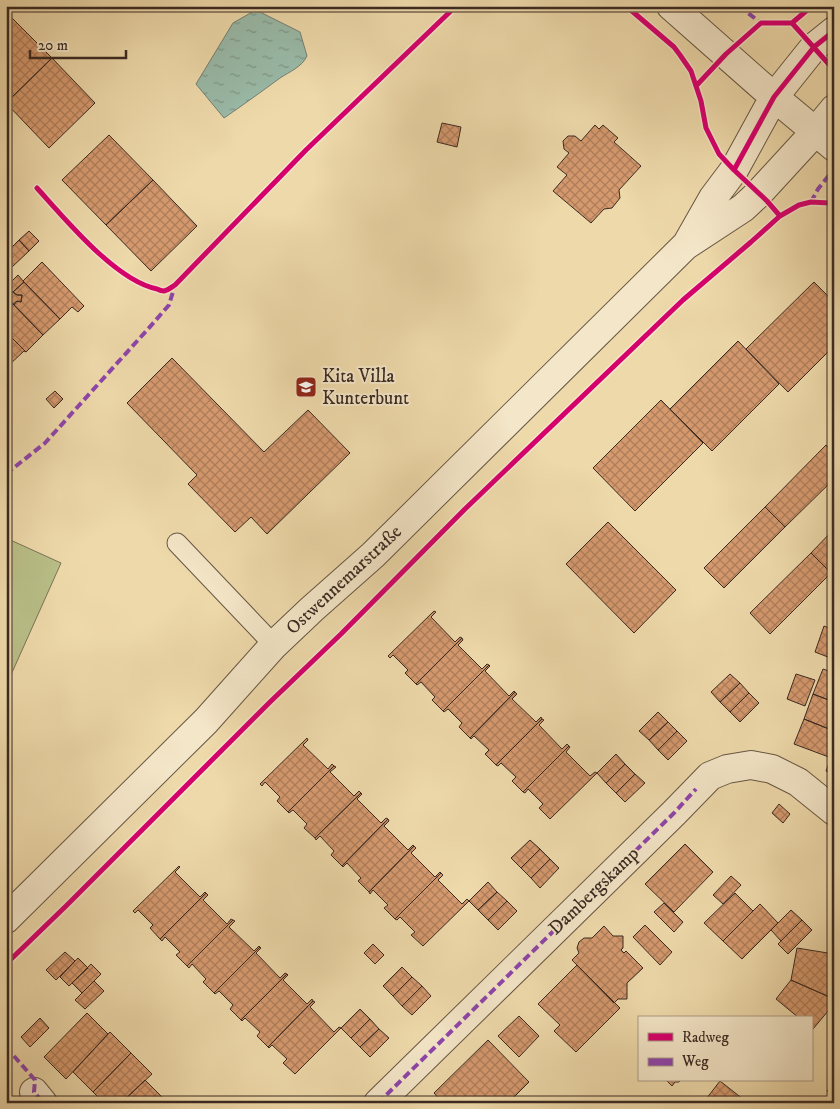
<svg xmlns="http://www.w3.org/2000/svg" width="840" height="1109" font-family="'IM FELL DW Pica',serif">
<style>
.park{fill:#b9bf88;stroke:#7a7455}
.water{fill:url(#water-ripples);stroke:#738072}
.building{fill:url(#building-cross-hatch);stroke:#3a2a22}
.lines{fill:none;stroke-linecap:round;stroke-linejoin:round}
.service-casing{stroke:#675644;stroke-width:21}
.minor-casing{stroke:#675644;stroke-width:30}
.tertiary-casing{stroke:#675644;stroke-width:30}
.service{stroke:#f4e6c8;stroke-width:19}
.minor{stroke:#f4e6c8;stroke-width:28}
.tertiary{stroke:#f4e6c8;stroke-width:28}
.quiet{stroke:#8e44ad;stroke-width:4;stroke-dasharray:8 4;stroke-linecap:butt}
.cycleway-casing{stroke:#f4e6c8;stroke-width:8}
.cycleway{stroke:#d6006c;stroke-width:5}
.labels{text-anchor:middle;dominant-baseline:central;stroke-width:4;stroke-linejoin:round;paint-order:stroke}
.poi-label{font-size:19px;fill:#3a2a22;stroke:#f4e6c8;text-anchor:start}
.street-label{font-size:19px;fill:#3a2a22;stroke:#f4e6c8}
</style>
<defs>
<pattern id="water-ripples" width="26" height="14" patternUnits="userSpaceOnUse" patternTransform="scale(1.25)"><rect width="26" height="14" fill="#99baa8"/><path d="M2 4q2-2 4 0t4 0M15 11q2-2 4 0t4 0" fill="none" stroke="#7e9788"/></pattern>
<pattern id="building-cross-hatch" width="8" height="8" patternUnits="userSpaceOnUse" patternTransform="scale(1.25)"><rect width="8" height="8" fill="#d5996e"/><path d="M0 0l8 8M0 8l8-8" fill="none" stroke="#ae7d5a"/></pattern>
</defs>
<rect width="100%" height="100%" fill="#eed9aa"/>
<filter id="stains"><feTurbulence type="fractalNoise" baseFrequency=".004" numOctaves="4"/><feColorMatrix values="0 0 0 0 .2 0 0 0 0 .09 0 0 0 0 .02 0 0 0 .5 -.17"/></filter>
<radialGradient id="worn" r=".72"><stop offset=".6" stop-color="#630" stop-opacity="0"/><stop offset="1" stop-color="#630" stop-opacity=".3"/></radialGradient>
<path class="park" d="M6 538 61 563 6 686Z"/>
<path class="water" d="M254 11 260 12 300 32 307 56C302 67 289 72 280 78 261 92 243 105 224 118L196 84 233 23Z"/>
<path class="building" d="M8 14 52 58 6 103V15Z
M52 58 95 103 49 148 6 103Z
M442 123 461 127 457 147 437 142Z
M595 125 599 129 603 125 618 138 614 142 641 166 619 190 620 198 612 208 604 209 591 223 553 191 567 175 557 167 569 153 564 149 563 141 568 136H575L581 141Z
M109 135 153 180 106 225 62 180Z
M153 180 197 226 151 271 106 225Z
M29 231 39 241 29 251 19 240Z
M19 240 29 251 11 268 6 263V253Z
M42 262 84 306 78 312 72 307 60 319 23 281Z
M18 275 24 282 13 292 7 286Z
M23 281 60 319 43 335 13 304 17 301 21 302 22 295H17L13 292 24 282Z
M814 282 834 302V346L788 392 746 349Z
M13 292 17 295H22L21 302 17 301 14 305 7 298Z
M7 298 13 304 10 308V313H6Z
M13 304 43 335 26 352 6 332V313H10V308Z
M6 332 26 352 24 351 8 366 10 367 9 368 6 366Z
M738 341 779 384 712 451 670 409Z
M172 358 264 452 308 410 350 453 267 534 251 517 235 532 188 484 197 475 127 403Z
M55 391 63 399 54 408 46 399Z
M661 400 703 443 635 511 593 468Z
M826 445 834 453V479L785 527 765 507Z
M765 507 785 527 724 588 704 568Z
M608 522 676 590 634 633 566 564Z
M834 529V570L831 573 811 553Z
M811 553 831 573 770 634 750 613Z
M434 611 436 612 431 617 455 642 460 637 462 638 416 684 405 673 408 670 393 655 390 658 388 656Z
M824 626 834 630 833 659 815 652Z
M462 638 463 640 458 645 482 669 487 664 489 665 443 711 432 700 435 697 421 682 417 685 416 684Z
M489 665 490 666 485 671 509 696 514 691 515 692 470 738 459 727 462 723 448 709 444 712 443 711Z
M823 669 834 673V702L813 694Z
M730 674 740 683 720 702 711 692Z
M796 674 815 680 805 706 787 699Z
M740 683 749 693 730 712 720 702Z
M515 692 517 694 512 699 536 722 541 717 542 719 496 765 485 754 489 750 474 736 471 739 470 738Z
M749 693 759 703 740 722 730 712Z
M813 694 834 702V731L804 719Z
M658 712 668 722 649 740 639 731Z
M542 719 544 720 539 725 562 749 567 744 569 746 523 792 512 781 516 777 501 763 498 766 496 765Z
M804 719 834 731V759L794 744Z
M668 722 677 731 658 750 649 740Z
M677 731 687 741 668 760 658 750Z
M307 738 308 740 303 745 328 769 332 764 334 766 288 812 277 801 280 797 265 782 262 786 260 784Z
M569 746 570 747 566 752 590 776 595 772 597 773 550 819 539 808 543 804 528 789 525 793 523 792Z
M616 754 625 764 606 783 597 773Z
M831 758 834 759V774L826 771Z
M625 764 635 774 616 793 606 783Z
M334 766 336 767 330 772 354 796 359 791 361 793 315 838 304 828 307 824 293 810 289 813 288 812Z
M635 774 645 783 625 802 616 793Z
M361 793 362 794 357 799 381 823 386 818 388 819 342 866 331 855 334 851 320 836 316 840 315 838Z
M779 804 790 814 783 823 772 813Z
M388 819 389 821 384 826 408 850 413 845 414 846 369 892 358 881 361 878 347 863 343 867 342 866Z
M530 840 540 849 521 868 511 858Z
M685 844 713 872 674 912 645 884Z
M414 846 416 848 411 853 435 877 440 872 441 873 395 919 384 908 388 905 373 890 370 894 369 892Z
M540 849 550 859 531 878 521 868Z
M550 859 559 868 540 888 531 878Z
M179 866 180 867 175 872 200 897 205 892 206 893 160 939 150 928 153 925 138 910 135 913 133 911Z
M441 873 443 875 438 880 462 904 467 899 469 901 423 946 411 935 415 932 400 917 397 920 395 919Z
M731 876 741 885 723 904 713 895Z
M488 882 497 892 478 910 469 901Z
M497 892 507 901 488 920 478 910Z
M206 893 208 895 203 900 227 924 231 919 233 920 187 966 176 955 180 952 165 937 162 941 160 939Z
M735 893 753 911 723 941 704 923Z
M507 901 517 911 498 930 488 920Z
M664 903 683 922 674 932 654 912Z
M760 904 778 923 742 959 723 941Z
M791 910 802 920 781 941 771 930Z
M233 920 235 921 229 927 254 951 259 946 260 947 214 993 203 982 206 979 192 964 189 968 187 966Z
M802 920 812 930 788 954 778 944Z
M645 925 672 952 660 965 633 937Z
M604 926 613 936H623V948L621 950 624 953 626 951 643 968 627 983V999H618L614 1003 572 960 579 953 577 948 579 942 584 938H592Z
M373 944 384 955 375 964 364 953Z
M260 947 261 948 256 953 280 978 285 973 287 974 241 1020 230 1009 233 1005 219 991 215 994 214 993Z
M797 948 834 954V999L791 980Z
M65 952 75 961 56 980 46 970Z
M78 958 88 968 69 986 60 977Z
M91 964 101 974 82 993 72 983Z
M577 965 620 1008 576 1052 554 1031 560 1025 538 1004Z
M402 967 412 977 393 996 383 986Z
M287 974 288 975 283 980 307 1004 312 999 313 1001 268 1047 257 1036 260 1032 245 1018 242 1021 241 1020Z
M412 977 422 986 402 1006 393 996Z
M791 980 834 999V1004L813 1029 811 1028V1018H799L776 999Z
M94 981 104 991 85 1009 75 1000Z
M422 986 431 996 412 1015 402 1006Z
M313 1001 315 1002 310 1007 334 1032 339 1027 341 1028 295 1074 283 1063 287 1059 272 1045 269 1048 268 1047Z
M360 1009 370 1019 351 1038 341 1028Z
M87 1013 108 1034 66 1079 44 1057Z
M519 1016 539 1036 519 1057 498 1036Z
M40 1018 49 1028 30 1047 21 1037Z
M370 1019 379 1029 360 1047 351 1038Z
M379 1029 389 1038 370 1057 360 1047Z
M110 1032 131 1053 93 1092 73 1072Z
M488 1040 529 1082 508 1103H443L434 1093Z
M131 1053 152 1074 121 1103H104L93 1092Z
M145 1080 165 1100 163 1103H121Z
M666 1080H681L679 1082H675L672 1086Z
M720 1081 748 1103H703Z
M834 1082V1096L827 1091Z"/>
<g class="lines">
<g class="service-casing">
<path id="service" d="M177 543 274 645"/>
</g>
<g class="minor-casing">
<path id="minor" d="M34 1092 43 1103
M378 1103 674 813 710 776 727 769 751 765 772 769 798 782 834 811"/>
</g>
<g class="tertiary-casing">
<path id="tertiary" d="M671 6 774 97 834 147
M688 242 713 198 734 170 774 97 814 47 834 31
M6 919 206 721 274 645 312 609 373 555 685 246 743 208 758 194 815 132 834 109"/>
</g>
<use href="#service" class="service"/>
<use href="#minor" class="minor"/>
<use href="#tertiary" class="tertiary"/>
<path class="quiet" d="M739 6 761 23
M811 202 818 189 834 169
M6 474 45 443 148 329 169 305 175 285
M6 1047 35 1080 34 1092 43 1103
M378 1103 674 813 696 789"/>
<g class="cycleway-casing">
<path id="cycleway" d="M626 6 674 47 680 55 691 71 701 101 706 128 719 154 734 170 767 201 780 216
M792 23 834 70
M696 86 726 54 761 23H792L812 6
M734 170 774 97 814 47 834 31
M37 188C65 219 116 281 157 289 159 290 162 291 164 291 168 290 172 287 175 285L306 150 456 6
M6 964 66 906 270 702 341 634 465 509 683 300 751 242 780 216 799 205 811 202 829 203 834 204"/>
</g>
<use href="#cycleway" class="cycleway"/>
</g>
<defs>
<g id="school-square" transform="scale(1.125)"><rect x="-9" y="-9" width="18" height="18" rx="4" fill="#8f2418" stroke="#f4e6c8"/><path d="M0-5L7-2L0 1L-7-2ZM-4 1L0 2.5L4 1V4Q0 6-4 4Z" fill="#fff"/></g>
</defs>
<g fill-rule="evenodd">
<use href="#school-square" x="306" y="387"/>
</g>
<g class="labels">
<g class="poi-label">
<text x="322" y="376">Kita Villa<tspan x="322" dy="22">Kunterbunt</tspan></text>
</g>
<g class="street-label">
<text transform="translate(344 580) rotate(-43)">Ostwennemarstraße</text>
<text transform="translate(594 891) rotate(-44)">Dambergskamp</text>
</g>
</g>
<rect width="840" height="1109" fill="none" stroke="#eed9aa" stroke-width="25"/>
<rect x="8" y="8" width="825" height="1094" fill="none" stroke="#3a2a22" stroke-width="2.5"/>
<rect x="12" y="12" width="815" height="1084" fill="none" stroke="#3a2a22"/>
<rect x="638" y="1016" width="175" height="65" fill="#f4e6c8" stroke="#aa9b86"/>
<rect x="648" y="1033" width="25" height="8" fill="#d6006c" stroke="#aa9b86"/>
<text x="682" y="1042" font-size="15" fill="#3a2a22">Radweg</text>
<rect x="648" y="1058" width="25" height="8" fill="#8e44ad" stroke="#aa9b86"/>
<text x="682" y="1066" font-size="15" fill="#3a2a22">Weg</text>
<path d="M30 50v8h96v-8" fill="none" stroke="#3a2a22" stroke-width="2.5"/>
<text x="38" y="50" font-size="15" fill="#3a2a22" stroke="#f4e6c8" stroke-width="4" paint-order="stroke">20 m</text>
<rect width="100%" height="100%" filter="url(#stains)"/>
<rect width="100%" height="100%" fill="url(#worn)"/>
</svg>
